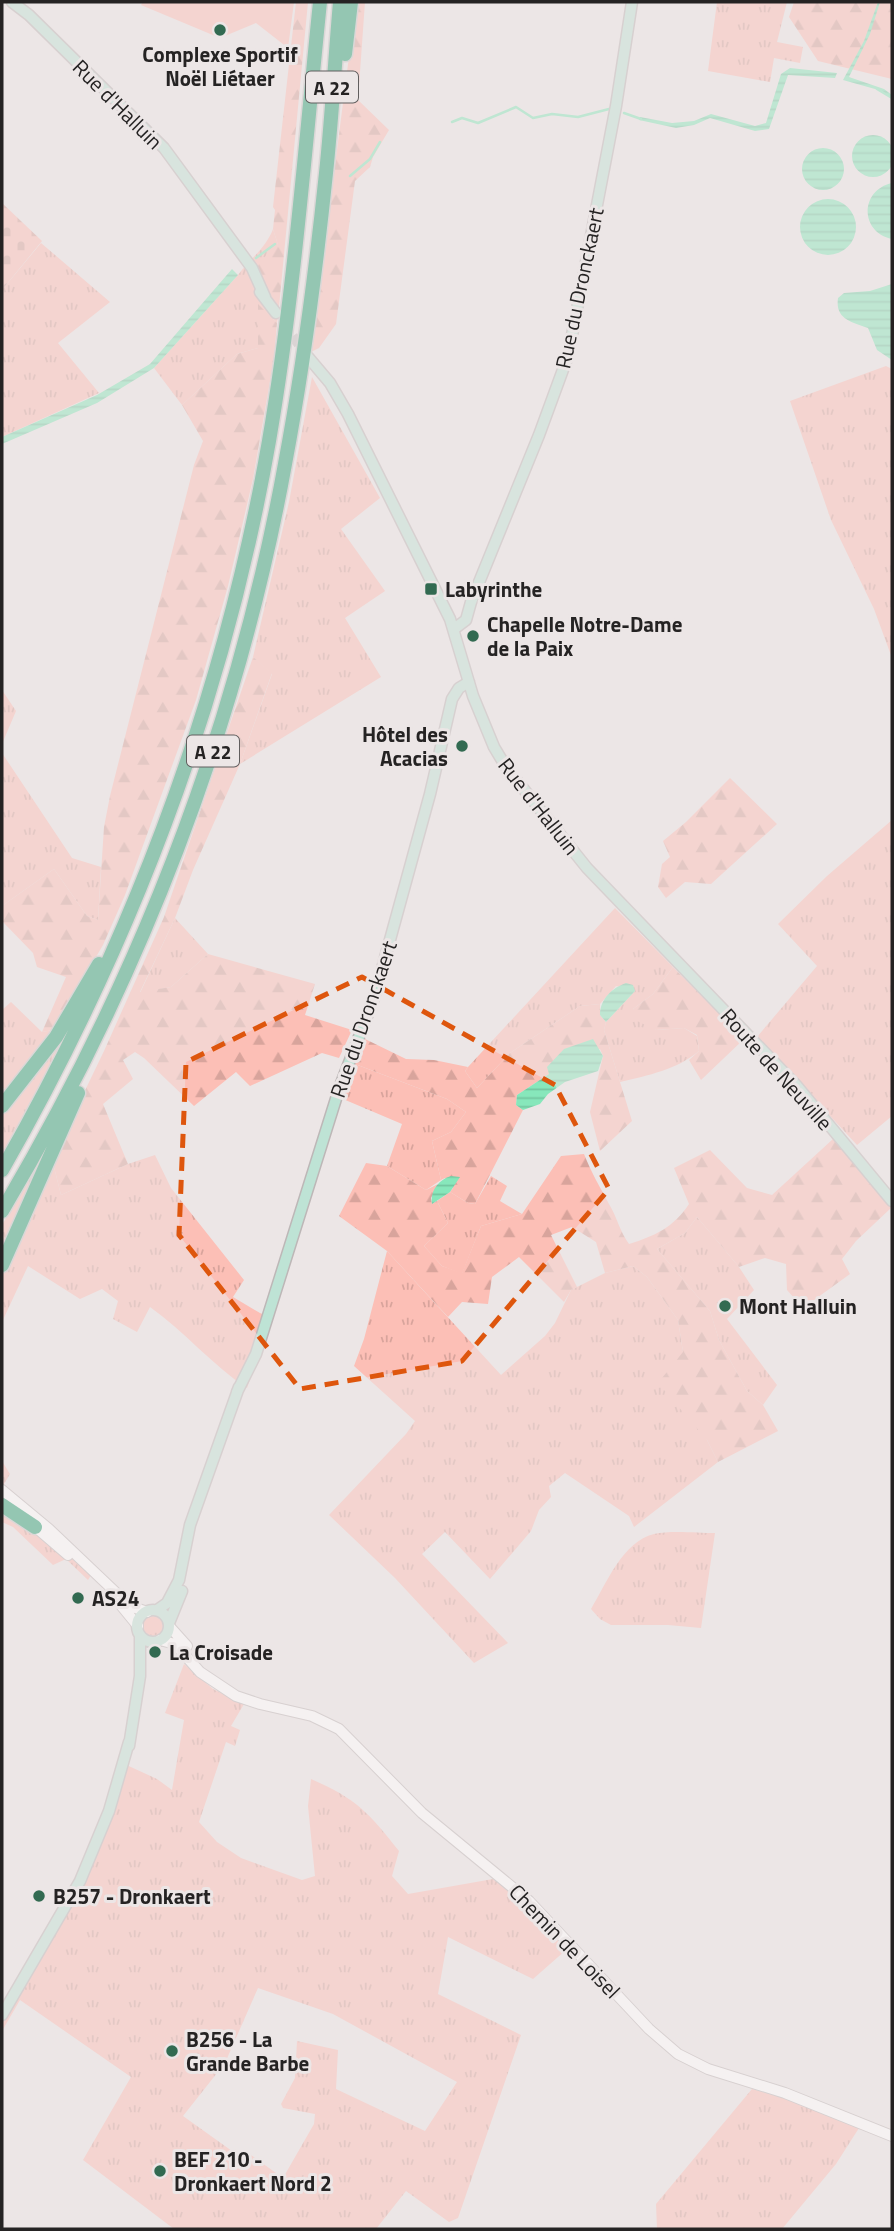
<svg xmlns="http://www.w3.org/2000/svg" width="894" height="2231" font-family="'Titillium Web',sans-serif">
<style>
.grass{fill:url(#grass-tufts);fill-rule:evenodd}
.forest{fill:url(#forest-firs)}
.cemetery{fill:url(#cemetery-stones)}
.garden{fill:#fcbfb6}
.water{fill:url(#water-rules)}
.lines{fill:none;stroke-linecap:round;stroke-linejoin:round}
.stream{stroke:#87e7bb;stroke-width:2.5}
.secondary-tunnel{stroke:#c4bfbf;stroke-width:10;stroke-dasharray:10 5;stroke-linecap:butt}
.tertiary-casing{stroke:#bdb7b7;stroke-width:12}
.secondary-casing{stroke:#bdb7b7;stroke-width:13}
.motorway-casing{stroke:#c6c6c6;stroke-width:17}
.tertiary{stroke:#fff;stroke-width:10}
.secondary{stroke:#bee3d5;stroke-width:10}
.motorway{stroke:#28a173;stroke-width:14}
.marked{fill:none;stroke:#de560d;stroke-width:5;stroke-dasharray:14 9;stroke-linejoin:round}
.poi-dot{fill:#326a51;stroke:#ece6e6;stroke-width:2.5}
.labels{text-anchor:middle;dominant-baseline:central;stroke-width:6;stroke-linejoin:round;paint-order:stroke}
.shield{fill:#ece6e6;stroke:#615e5e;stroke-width:2}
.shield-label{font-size:19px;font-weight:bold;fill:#252323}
.poi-label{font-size:21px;font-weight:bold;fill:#252323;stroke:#ece6e6;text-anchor:start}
.street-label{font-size:21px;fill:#252323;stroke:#ece6e6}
</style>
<defs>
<pattern id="grass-tufts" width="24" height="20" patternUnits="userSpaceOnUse" patternTransform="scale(1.75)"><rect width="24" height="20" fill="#fcbfb6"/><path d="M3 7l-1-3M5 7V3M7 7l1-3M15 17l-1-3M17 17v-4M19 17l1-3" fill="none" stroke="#d8a49c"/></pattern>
<pattern id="forest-firs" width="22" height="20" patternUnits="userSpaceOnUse" patternTransform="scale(1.75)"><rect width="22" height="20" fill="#fcbfb6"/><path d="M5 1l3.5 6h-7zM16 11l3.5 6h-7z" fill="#d8a49c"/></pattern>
<pattern id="cemetery-stones" width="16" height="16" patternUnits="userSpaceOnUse" patternTransform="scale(1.75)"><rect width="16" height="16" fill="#fcbfb6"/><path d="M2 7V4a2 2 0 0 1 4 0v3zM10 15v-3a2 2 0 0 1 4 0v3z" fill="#d8a49c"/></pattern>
<pattern id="water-rules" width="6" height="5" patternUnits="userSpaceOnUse" patternTransform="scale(1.75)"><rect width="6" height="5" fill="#87e7bb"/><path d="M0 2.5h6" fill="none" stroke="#74c6a0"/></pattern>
</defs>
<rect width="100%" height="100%" fill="#ece6e6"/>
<path class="grass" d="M717 2H787L777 42 803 47 800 63 774 58 770 82 708 71Z
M273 229 278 245 270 295 279 307 277 323 258 305V348L237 354 182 405 154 368 238 275C249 260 266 248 273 229Z
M41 243 110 302 58 343 99 393 2 437V290Z
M886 366 892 369V658L874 609 831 520 790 401Z
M312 377 380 498 341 529 385 591 345 618 381 677 240 764 272 674 253 657 289 502Z
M2 690 16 711 2 744Z
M2 753 72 858 101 867 98 920 87 916 54 869 2 906Z
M892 820V1116L857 1145 757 1037 817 966 778 924 827 876Z
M615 908 673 967 653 994 633 1009 656 1030 684 1028 697 1036 699 1051C676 1070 649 1075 620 1082L604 1030 606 1022 635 991 616 986 600 1004 580 1006 510 1053 477 1088 465 1071 468 1067Z
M175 918 208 954 171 987 140 993Z
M11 1002 42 1032 53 1030 65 1037 2 1155V1091L4 1089 2 1086V1010Z
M355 1064 447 1099 466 1112 451 1132 432 1141 441 1180 426 1190 387 1166 402 1124 343 1099Z
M43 1154 52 1159 61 1195 128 1164 155 1155 171 1188 244 1280 233 1297 260 1313 272 1318 247 1388C212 1365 184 1331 150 1307L137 1332 113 1319 118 1301 102 1289 80 1299 28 1266 2 1322V1225Z
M491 1176 507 1186 500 1201 522 1214 481 1226 462 1274 442 1266 424 1246 448 1223 437 1201 450 1192 468 1203 475 1204Z
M697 1217 739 1267 754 1290 727 1319 777 1385 763 1405 747 1391 719 1340 710 1311 657 1249 685 1233Z
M387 1251 501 1375 545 1336 555 1323 571 1290 605 1273 633 1266 647 1277 678 1320 683 1352 707 1440 718 1462 634 1527 629 1516 565 1473 549 1486 551 1497 539 1510 531 1531 490 1579 445 1532 422 1554 508 1643 474 1663 395 1578 329 1515 406 1434 415 1421 354 1366 364 1339Z
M2 1461 10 1474 4 1484 96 1567 88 1580 66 1559 53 1565 13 1527 2 1522Z
M715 1533 701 1628 668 1625H611L600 1619 591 1609C606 1584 623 1541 654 1534 671 1530 697 1533 715 1533Z
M143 1626a10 10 0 1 1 20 0a10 10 0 1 1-20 0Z
M184 1664 213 1689 244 1704 231 1726 240 1730 235 1746 226 1742 199 1822 217 1842 241 1858 302 1880 315 1876 308 1806 311 1779C357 1799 369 1813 399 1851L392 1876 408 1894 493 1879 529 1906 566 1950 533 1979 448 1937 438 1994 521 2035 458 2218 449 2222 406 2191 376 2229H174L83 2160 131 2077 20 2000 2 2031V2005L80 1870 106 1808 120 1762 157 1779 172 1790 184 1720 165 1713ZM258 1988 333 2014 457 2082 425 2131 336 2089 338 2050 297 2041 295 2078 281 2104 283 2108 315 2114 314 2124 283 2178 251 2155 246 2161 183 2116 225 2063Z
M752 2089 795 2101 859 2128 836 2164 782 2229H657L656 2204Z"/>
<path class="forest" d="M296 2H308L279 307 270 295 256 265 278 245 273 229 275 210 273 207Z
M356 2H365L358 100 389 130 373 157 370 167 355 181 336 324 319 348 311 352Z
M794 2H892V79L818 61 789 17Z
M258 304 277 323 274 358 253 479 228 586 196 700 125 895 103 945 53 1030 42 1032 66 977 37 967 33 953 2 921V906L54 869 87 916 98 920 104 827 110 796 194 465 203 441 182 405 237 354 258 348Z
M253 657 272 673 240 764 193 870 175 918 140 992 171 987 208 954 315 984 305 1015 352 1030 339 1058 322 1053 250 1086 236 1072 194 1106 144 1058 135 1052 123 1060 133 1079 103 1104 128 1164 61 1195 52 1159 104 1051 164 917Z
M730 778 777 824 711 884 685 882 666 898 658 887 662 864 670 857 663 841 686 822Z
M673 967 744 1039 701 1080 689 1060 699 1051 697 1035 684 1028 656 1030 637 1021 633 1009 653 994Z
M600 1004V1015L606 1022 604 1030 632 1121 600 1151 590 1112 603 1056 600 1049 549 1074 517 1095 516 1105 523 1110 475 1204 468 1203 450 1192 453 1188 445 1178 441 1180 432 1141 451 1132 466 1112 447 1099 355 1064 365 1039 406 1059 434 1060 468 1067 465 1071 477 1088 510 1053 580 1006Z
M833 1139 891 1208 856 1241 842 1259 850 1274 803 1308 787 1290 786 1264 765 1258 739 1267 697 1217 685 1233 657 1249 710 1311 719 1340 747 1391 763 1405 778 1431 718 1462 707 1440 658 1383 683 1352 678 1320 647 1277 633 1266 605 1273 596 1242 572 1227 551 1235 577 1287 571 1290 564 1302 519 1257 492 1277 488 1304 462 1302 448 1317 387 1251 339 1216 366 1163 387 1166 426 1190 438 1184 431 1198 432 1204 437 1201 448 1223 424 1246 442 1266 462 1273 481 1226 522 1214 561 1156 584 1154C591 1172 600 1187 609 1204 617 1217 620 1232 629 1244 655 1236 674 1227 689 1204L674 1168 710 1150 747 1188 772 1195Z"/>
<path class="cemetery" d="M2 203 42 241 2 290Z"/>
<path class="garden" d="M143 2H294L288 48 256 23 220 38 141 5Z"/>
<path class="water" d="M878 2H880L870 34 849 77 884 89 892 95V99L882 91 843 80 864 41Z
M790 68 837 73 835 78 788 75 769 129 755 131 710 118 694 125 676 128 639 120 640 117 672 123 694 121 711 114 755 126 766 123 781 74Z
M852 156a21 21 0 1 1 42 0a21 21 0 1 1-42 0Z
M802 169a21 21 0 1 1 42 0a21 21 0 1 1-42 0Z
M892 183V239C859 232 860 190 892 183Z
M800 227a28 28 0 1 1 56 0a28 28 0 1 1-56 0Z
M232 269 238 275 154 368 97 403 2 444V437L97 395 150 364Z
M892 284V360L877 350 868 328C851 322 835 319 838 298L844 293 870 291Z
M626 983 633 985 635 991 606 1022 600 1015C600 999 612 988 626 983Z
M593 1039 603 1056 598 1071 565 1082 548 1094 540 1104 523 1110 516 1105 517 1095 549 1074 547 1067 564 1049Z
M451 1176 460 1177 450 1192 432 1204C430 1191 438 1180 451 1176Z"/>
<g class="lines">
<path class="stream" d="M877 89 892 98
M624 113 641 119
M452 122 462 118 478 123 516 107 533 118 552 114 578 117 609 109
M350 176 370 159 380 142
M256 258 275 244"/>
<path class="secondary-tunnel" d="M284 324 305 353"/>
<g class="tertiary-casing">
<path id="tertiary" d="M2 1490 49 1529 130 1606 147 1612
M32 1524 68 1555
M120 1604 138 1626
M169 1626 187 1646
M160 1640 175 1644 200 1672 236 1696 260 1704 312 1716 339 1729 422 1813 529 1901 649 2029 678 2054 708 2069 785 2093 892 2136"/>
</g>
<g class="secondary-casing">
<path id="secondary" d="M12 2 29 15 164 148 252 268 265 297
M260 292 276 313
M308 357 330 383 348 414 450 619 473 696 494 747 506 767 587 868 796 1085 892 1201
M454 629 466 620 471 602 539 435 568 356 616 106 632 2
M237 1392 256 1354 340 1086 374 998 430 794 452 699 459 688 469 682
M157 1610 167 1603 179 1580 190 1525 239 1387
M137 1626a16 16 0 1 1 32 0a16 16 0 1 1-32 0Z
M169 1623 182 1591
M129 1746 140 1676V1635
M2 2015 80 1881 109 1811 129 1742"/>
</g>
<g class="motorway-casing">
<path id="motorway" d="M345 54 351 2
M2 1106 56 1037 99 964
M2 1170C131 944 224 699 269 441 294 296 305 148 320 2
M2 1211C139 980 237 728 285 464 303 368 316 270 326 173 332 116 335 59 340 2
M2 1265 78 1093
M2 1505 35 1527"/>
</g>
<use href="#tertiary" class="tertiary"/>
<use href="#secondary" class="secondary"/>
<use href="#motorway" class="motorway"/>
</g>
<path d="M0 0H894V2231H0ZM362 977 555 1085 609 1189 462 1361 300 1389 179 1235 186 1062Z" fill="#ece6e6" fill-opacity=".55" fill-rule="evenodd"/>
<path class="marked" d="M362 977 555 1085 609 1189 462 1361 300 1389 179 1235 186 1062Z"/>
<g class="poi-dot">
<circle cx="220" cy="30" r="7"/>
<rect x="424" y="582" width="14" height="14" rx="3.5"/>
<circle cx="473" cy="636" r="7"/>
<circle cx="462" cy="746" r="7"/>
<circle cx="725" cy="1306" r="7"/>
<circle cx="78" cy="1598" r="7"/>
<circle cx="155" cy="1652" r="7"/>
<circle cx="39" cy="1896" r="7"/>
<circle cx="172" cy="2051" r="7"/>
<circle cx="160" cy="2171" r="7"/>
</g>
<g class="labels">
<g class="shield">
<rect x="306" y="71.5" width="52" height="31" rx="5"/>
<rect x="187" y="735.5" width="52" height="31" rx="5"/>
</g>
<g class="shield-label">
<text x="332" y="87">A 22</text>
<text x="213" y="751">A 22</text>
</g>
<g class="poi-label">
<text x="220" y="54" text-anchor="middle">Complexe Sportif<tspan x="220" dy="24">Noël Liétaer</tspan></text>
<text x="445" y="589">Labyrinthe</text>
<text x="487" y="624">Chapelle Notre-Dame<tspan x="487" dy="24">de la Paix</tspan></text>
<text x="448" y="734" text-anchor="end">Hôtel des<tspan x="448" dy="24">Acacias</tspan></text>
<text x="739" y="1306">Mont Halluin</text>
<text x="92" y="1598">AS24</text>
<text x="169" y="1652">La Croisade</text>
<text x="53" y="1896">B257 - Dronkaert</text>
<text x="186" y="2039">B256 - La<tspan x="186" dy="24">Grande Barbe</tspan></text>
<text x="174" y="2159">BEF 210 -<tspan x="174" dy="24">Dronkaert Nord 2</tspan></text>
</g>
<g class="street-label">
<text transform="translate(118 104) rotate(45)">Rue d'Halluin</text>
<text transform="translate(579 288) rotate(-78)">Rue du Dronckaert</text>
<text transform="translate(539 806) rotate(52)">Rue d'Halluin</text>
<text transform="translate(363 1019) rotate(-71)">Rue du Dronckaert</text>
<text transform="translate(777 1069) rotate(48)">Route de Neuville</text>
<text transform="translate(565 1941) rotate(46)">Chemin de Loisel</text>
</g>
</g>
<rect width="894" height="2231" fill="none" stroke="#252323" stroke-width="7"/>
</svg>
